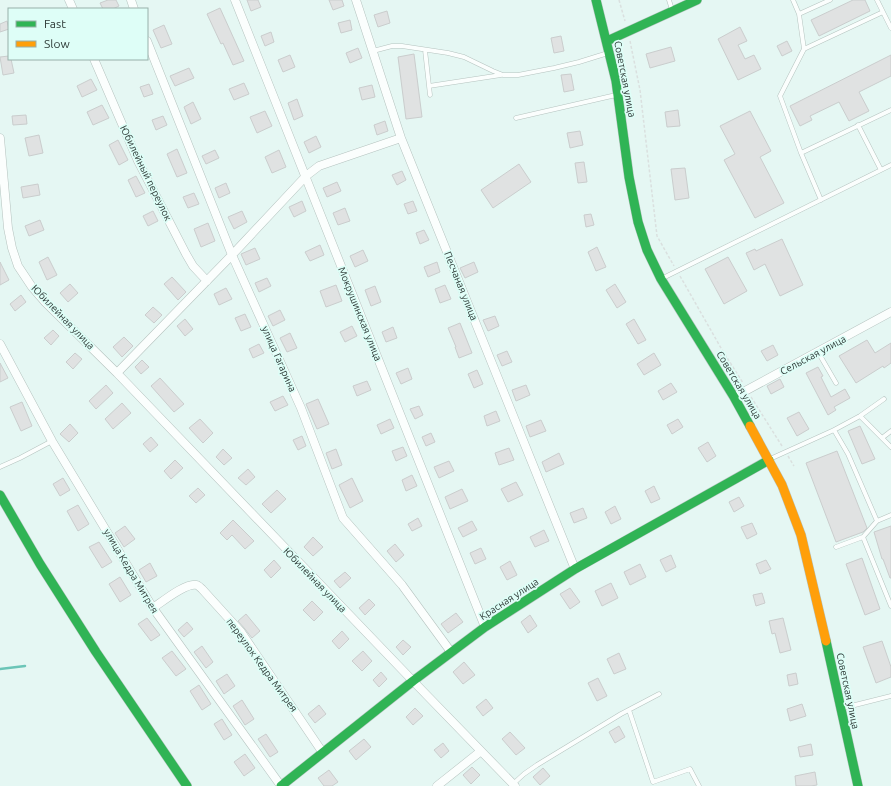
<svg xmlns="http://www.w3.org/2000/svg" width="891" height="786" font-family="Ubuntu,sans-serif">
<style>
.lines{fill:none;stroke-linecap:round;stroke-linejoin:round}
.stream{stroke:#6bc5b7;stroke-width:2.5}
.building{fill:#e0e2e2;stroke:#cacdcd}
.lane-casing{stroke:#b5c3bf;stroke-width:5}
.street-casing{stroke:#b5c3bf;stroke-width:9}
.fast-casing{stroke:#b5c3bf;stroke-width:10}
.slow-casing{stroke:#b5c3bf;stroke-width:10}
.path{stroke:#dae0df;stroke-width:1.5;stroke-dasharray:3 2;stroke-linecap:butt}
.lane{stroke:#fbfefd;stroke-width:4}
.street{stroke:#fbfefd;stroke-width:8}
.fast{stroke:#30b455;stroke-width:9}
.slow{stroke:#ff9f0a;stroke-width:9}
.labels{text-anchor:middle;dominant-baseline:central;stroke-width:3.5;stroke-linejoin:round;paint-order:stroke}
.street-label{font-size:10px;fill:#2e3a37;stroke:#defef7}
</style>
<rect width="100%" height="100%" fill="#e5f7f3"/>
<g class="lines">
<path class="stream" d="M0 669 25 666"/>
</g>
<path class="building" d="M108 0H116L119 6 113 9H103L100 3Z
M247 0H258L261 7 251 11Z
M329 0H342L344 6 333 10Z
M853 0H865L870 11 819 36 811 20Z
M220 8 244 61 233 65 223 43 221 44 207 14Z
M387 11 390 23 378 27 374 15Z
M350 20 352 30 341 33 338 23Z
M7 21 9 29 0 32V24Z
M164 25 172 44 161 48 153 30Z
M740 27 747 41 738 45 745 59 754 55 761 69 738 80 718 39Z
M271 32 274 42 265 46 261 36Z
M561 36 564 51 554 53 551 38Z
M787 41 792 51 782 56 777 46Z
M671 47 675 61 650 68 646 54Z
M358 48 362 58 350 63 346 53Z
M414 54 422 117 406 119 398 57Z
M290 55 295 67 283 72 278 60Z
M891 55V76L859 92 869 111 849 121 839 102 810 116 812 120 800 126 790 106Z
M9 56V59H11L14 73 3 75 0 57Z
M189 68 194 78 175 86 170 76Z
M571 74 574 90 564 92 561 75Z
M91 79 97 90 82 97 77 86Z
M244 83 249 94 234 100 229 89Z
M149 84 153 94 144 97 140 87Z
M372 85 375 97 362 100 359 88Z
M297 99 303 116 294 120 288 103Z
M193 102 201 119 191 124 184 107Z
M102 105 109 118 93 125 87 112Z
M678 110 680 126 667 127 665 112Z
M265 111 272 126 257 133 250 117Z
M750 111 771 151 760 157 784 203 755 218 724 160 735 154 720 126Z
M26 115 27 124 13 125 12 116Z
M163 116 167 125 156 130 152 120Z
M385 121 388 131 377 135 374 125Z
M580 131 583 145 570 148 567 133Z
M39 135 43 153 29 156 25 138Z
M316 136 321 147 309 153 304 142Z
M118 140 128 160 119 165 109 145Z
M177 149 187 173 177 177 167 154Z
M215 150 219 158 206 164 202 156Z
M279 150 286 167 272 173 265 157Z
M584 162 587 182 578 183 575 163Z
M519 164 531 182 493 208 481 190Z
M685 168 689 198 675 200 671 169Z
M402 171 406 180 397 185 392 175Z
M136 176 145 193 136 197 128 180Z
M337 182 341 191 327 197 323 188Z
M226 183 230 193 219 198 215 188Z
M38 184 40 195 23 198 21 187Z
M194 193 199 204 188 208 183 197Z
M302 201 306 211 294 217 289 207Z
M413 201 417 211 408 214 404 204Z
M345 208 350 221 338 225 333 213Z
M153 211 158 221 148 226 143 216Z
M242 211 247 222 234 229 228 217Z
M591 214 594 225 586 227 584 215Z
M40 220 44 230 29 236 25 226Z
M208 223 215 241 201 247 194 229Z
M424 230 429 240 420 244 416 233Z
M782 239 803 285 780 296 765 264 754 270 746 253 755 249 756 251Z
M320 245 324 255 310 261 305 252Z
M597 247 606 267 596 271 588 252Z
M255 248 260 259 246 265 241 254Z
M363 250 368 261 355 267 350 256Z
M48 257 57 275 47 280 39 262Z
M728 257 747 291 724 304 705 269Z
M0 262 9 280 0 285Z
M437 262 440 272 428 277 424 267Z
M474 262 478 272 465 278 460 268Z
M172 277 186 292 178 300 164 284Z
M267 278 271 286 259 292 255 283Z
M70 284 78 293 68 302 60 293Z
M615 284 626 302 617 308 606 290Z
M336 285 342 301 326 307 320 291Z
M445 285 451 299 440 303 435 289Z
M375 286 381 302 371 306 365 290Z
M226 288 232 299 219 305 214 294Z
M21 295 26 302 15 311 10 304Z
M153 307 162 315 154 323 145 315Z
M280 310 285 320 273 326 268 316Z
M245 314 251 327 241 331 235 318Z
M495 316 499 326 488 331 483 320Z
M185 319 193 329 185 336 177 326Z
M634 319 646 340 638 344 626 324Z
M460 323 472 353 459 358 455 347H456L448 328Z
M352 326 357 336 345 342 340 332Z
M393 327 397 338 386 342 382 332Z
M53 330 59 336 51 345 44 338Z
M290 333 297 348 287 352 280 338Z
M124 337 133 346 122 357 113 347Z
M867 340 875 353 891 343V363L884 368 883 366 856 383 839 356Z
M259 344 264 353 253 358 249 349Z
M773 345 778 355 767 361 761 351Z
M507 351 512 362 502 366 497 355Z
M723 352 731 366 726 369 717 355Z
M75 353 82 359 73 369 66 362Z
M654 353 661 365 644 375 637 364Z
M142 360 149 367 141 374 135 367Z
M0 363 8 378 0 382Z
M818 367 823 376 821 377 831 397 845 389 850 398 834 407 836 410 828 415 806 373Z
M408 368 412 379 401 384 396 373Z
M477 370 483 384 474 388 468 374Z
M160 378 184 404 174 412 151 386Z
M780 379 784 387 771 394 767 386Z
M367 381 371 390 357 396 353 386Z
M671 383 677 392 663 400 658 391Z
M106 385 113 393 96 409 89 401Z
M526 385 530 395 516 401 512 390Z
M283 396 288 405 275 411 270 402Z
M318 399 329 424 317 429 306 404Z
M22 402 32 426 21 431 10 407Z
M122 403 131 413 113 429 105 419Z
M419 406 423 415 415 419 410 409Z
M496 411 500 421 487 426 484 416Z
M799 412 809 429 797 436 787 418Z
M200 419 213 433 203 443 189 428Z
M390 419 394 428 381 434 377 425Z
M678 419 683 427 672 434 667 425Z
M541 420 546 431 530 437 526 426Z
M70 424 78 433 69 442 60 434Z
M860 426 875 459 862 464 848 431Z
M431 433 435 442 426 446 422 437Z
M302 436 306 446 298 450 293 440Z
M151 437 158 445 150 452 143 444Z
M708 442 716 456 707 462 698 448Z
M403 447 407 456 396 461 392 451Z
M509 448 514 460 499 465 495 453Z
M223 449 232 458 224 465 216 457Z
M336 449 342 465 332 469 326 453Z
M837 451 867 528 863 532 836 542 806 463Z
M559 453 564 464 546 472 542 462Z
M175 460 183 468 171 479 164 471Z
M449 461 454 471 439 478 434 467Z
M248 469 255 477 246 485 238 478Z
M412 475 417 486 406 491 402 480Z
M63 478 70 490 60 496 53 484Z
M352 478 363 501 350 508 339 485Z
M516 482 523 495 508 502 501 489Z
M654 486 660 499 651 503 645 491Z
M198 488 205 495 196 503 189 496Z
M462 489 468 501 450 509 445 497Z
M277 490 286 499 271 513 262 504Z
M739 497 744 506 734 512 729 502Z
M78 505 89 524 78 531 67 511Z
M615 506 621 519 611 524 605 512Z
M583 508 587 518 574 523 570 513Z
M418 518 422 526 412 531 408 524Z
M233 520 254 541 245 549 232 535 227 540 220 533Z
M472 521 477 530 463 537 458 528Z
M752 523 757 534 747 539 741 527Z
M125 526 135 539 124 547 115 533Z
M891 526V578H890L883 559H882L874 532Z
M544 530 549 541 535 547 530 537Z
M313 537 323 547 313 556 304 547Z
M99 542 112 562 102 568 89 547Z
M395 544 404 555 396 562 387 551Z
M481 548 486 559 475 564 470 553Z
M671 555 676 567 666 572 660 560Z
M862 558 880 609 865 615 846 564Z
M274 560 281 568 271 578 264 570Z
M766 560 771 569 760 574 756 564Z
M510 561 517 575 507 580 500 567Z
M150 563 157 576 146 582 139 570Z
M640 564 646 577 630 585 624 572Z
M345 572 351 578 340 588 334 581Z
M120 577 131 595 120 602 109 584Z
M611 583 618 598 602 606 595 591Z
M570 588 580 602 570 609 560 594Z
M762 593 765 603 756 606 753 595Z
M369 599 375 605 365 615 359 608Z
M312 601 323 612 314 621 303 610Z
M456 613 463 622 448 633 441 624Z
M246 614 260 631 252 638 245 629 238 621Z
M530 615 537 626 528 633 521 622Z
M147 618 160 635 151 641 138 624Z
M783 618 791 650 780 653 775 633 772 634 769 621Z
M187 622 193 629 184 637 178 630Z
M342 631 349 639 339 649 332 641Z
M403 640 411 647 403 655 396 647Z
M882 641 891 667V677L876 683 863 647Z
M202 646 213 662 206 668 194 652Z
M172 651 186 669 176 676 162 658Z
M363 651 372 661 362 671 352 661Z
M619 653 626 669 614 674 607 659Z
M464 662 475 675 463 684 453 672Z
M381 672 387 679 379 687 373 680Z
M796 673 798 684 789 686 787 675Z
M227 674 235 686 224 694 216 681Z
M598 678 607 696 597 701 588 683Z
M199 685 211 704 202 710 190 691Z
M486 699 493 708 483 716 476 707Z
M242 700 254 719 245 725 233 706Z
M802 704 806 716 790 721 787 709Z
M319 705 326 714 315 723 308 714Z
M415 708 423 716 413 725 406 717Z
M222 719 232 735 224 740 214 724Z
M619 726 625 737 615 743 609 732Z
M510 732 525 748 516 755 502 739Z
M266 734 278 752 270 757 258 739Z
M364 739 371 747 356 760 349 751Z
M443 743 449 751 441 758 434 750Z
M811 744 813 755 800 757 798 747Z
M245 754 255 768 244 776 234 762Z
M472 767 480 775 471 784 463 775Z
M543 768 550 776 540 785 533 777Z
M329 770 338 782 332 786H324L318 778Z
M815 772 817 785 811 786H796L795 776Z"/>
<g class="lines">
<g class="lane-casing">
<path id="lane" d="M669 0 672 10
M793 0 799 14 804 49 780 96 801 153 821 200
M877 0 891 28
M799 14 830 0
M804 49 883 12
M425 50 430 95
M373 51 392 46H402L448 53 464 57 493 71 503 75H518L554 68 579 62 608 53
M429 86 501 75
M516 118 616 95
M858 125 881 170
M801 153 891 110
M663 278 891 165
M818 352 836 383
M860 416 891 447
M834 430 848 454 877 521 891 515
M882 438 891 431
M770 459 834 430 860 416 884 399
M0 467 20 458 52 441
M877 521 863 537 891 606
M836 547 863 537
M843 708 891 696
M629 710 653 782 690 769 699 786
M513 784 524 774 537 765 621 714 659 694"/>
</g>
<g class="street-casing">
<path id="street" d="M69 0 73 9
M131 0 134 9
M235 0 485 627
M356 0 401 138 575 569
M147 41 232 255 301 408 343 518 402 585 451 652
M94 59 138 161 186 254 193 266 207 281
M0 138 8 228 12 248 18 266 32 287 45 302 117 373 413 681 515 786
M0 344 52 441 153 608 281 786
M117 373 232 255 306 176 319 166 401 138
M734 397 891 312
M153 608C162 602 186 582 197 585 199 586 201 588 202 589L241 632 323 753
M437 786 481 751"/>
</g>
<g class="fast-casing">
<path id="fast" d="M596 0 616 81 629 177 638 222 647 250 661 279 734 397 750 426
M607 41 697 0
M0 495 40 564 96 652 187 786
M826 641 858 786
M281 786 413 681 485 627 575 569 769 460"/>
</g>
<g class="slow-casing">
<path id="slow" d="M750 426 782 485 801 535 826 641"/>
</g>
<path class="path" d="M619 0 625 21
M630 41 640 90 657 236 674 266
M680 276 721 348 743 383
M751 397 782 446
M788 456 794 466"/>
<use href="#lane" class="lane"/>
<use href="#street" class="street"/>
<use href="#fast" class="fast"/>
<use href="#slow" class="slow"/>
</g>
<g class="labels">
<g class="street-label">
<text transform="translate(625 79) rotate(79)">Советская улица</text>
<text transform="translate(146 173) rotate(64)">Юбилейный переулок</text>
<text transform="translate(461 286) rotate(68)">Песчаная улица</text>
<text transform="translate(360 314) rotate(68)">Мокрушинская улица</text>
<text transform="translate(63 317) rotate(46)">Юбилейная улица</text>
<text transform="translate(813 355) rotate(-28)">Сельская улица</text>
<text transform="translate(279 359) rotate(66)">улица Гагарина</text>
<text transform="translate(739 385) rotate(59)">Советская улица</text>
<text transform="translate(131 571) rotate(59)">улица Кедра Митрея</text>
<text transform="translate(315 580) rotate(46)">Юбилейная улица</text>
<text transform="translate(509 599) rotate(-33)">Красная улица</text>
<text transform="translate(262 665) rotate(54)">переулок Кедра Митрея</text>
<text transform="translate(848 691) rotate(78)">Советская улица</text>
</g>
</g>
<rect x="8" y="8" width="140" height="52" fill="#defef7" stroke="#98b0aa"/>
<rect x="16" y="21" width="20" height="6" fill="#30b455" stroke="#98b0aa"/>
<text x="44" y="28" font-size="12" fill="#2e3a37">Fast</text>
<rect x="16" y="41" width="20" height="6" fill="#ff9f0a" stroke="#98b0aa"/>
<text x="44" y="48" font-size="12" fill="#2e3a37">Slow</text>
</svg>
